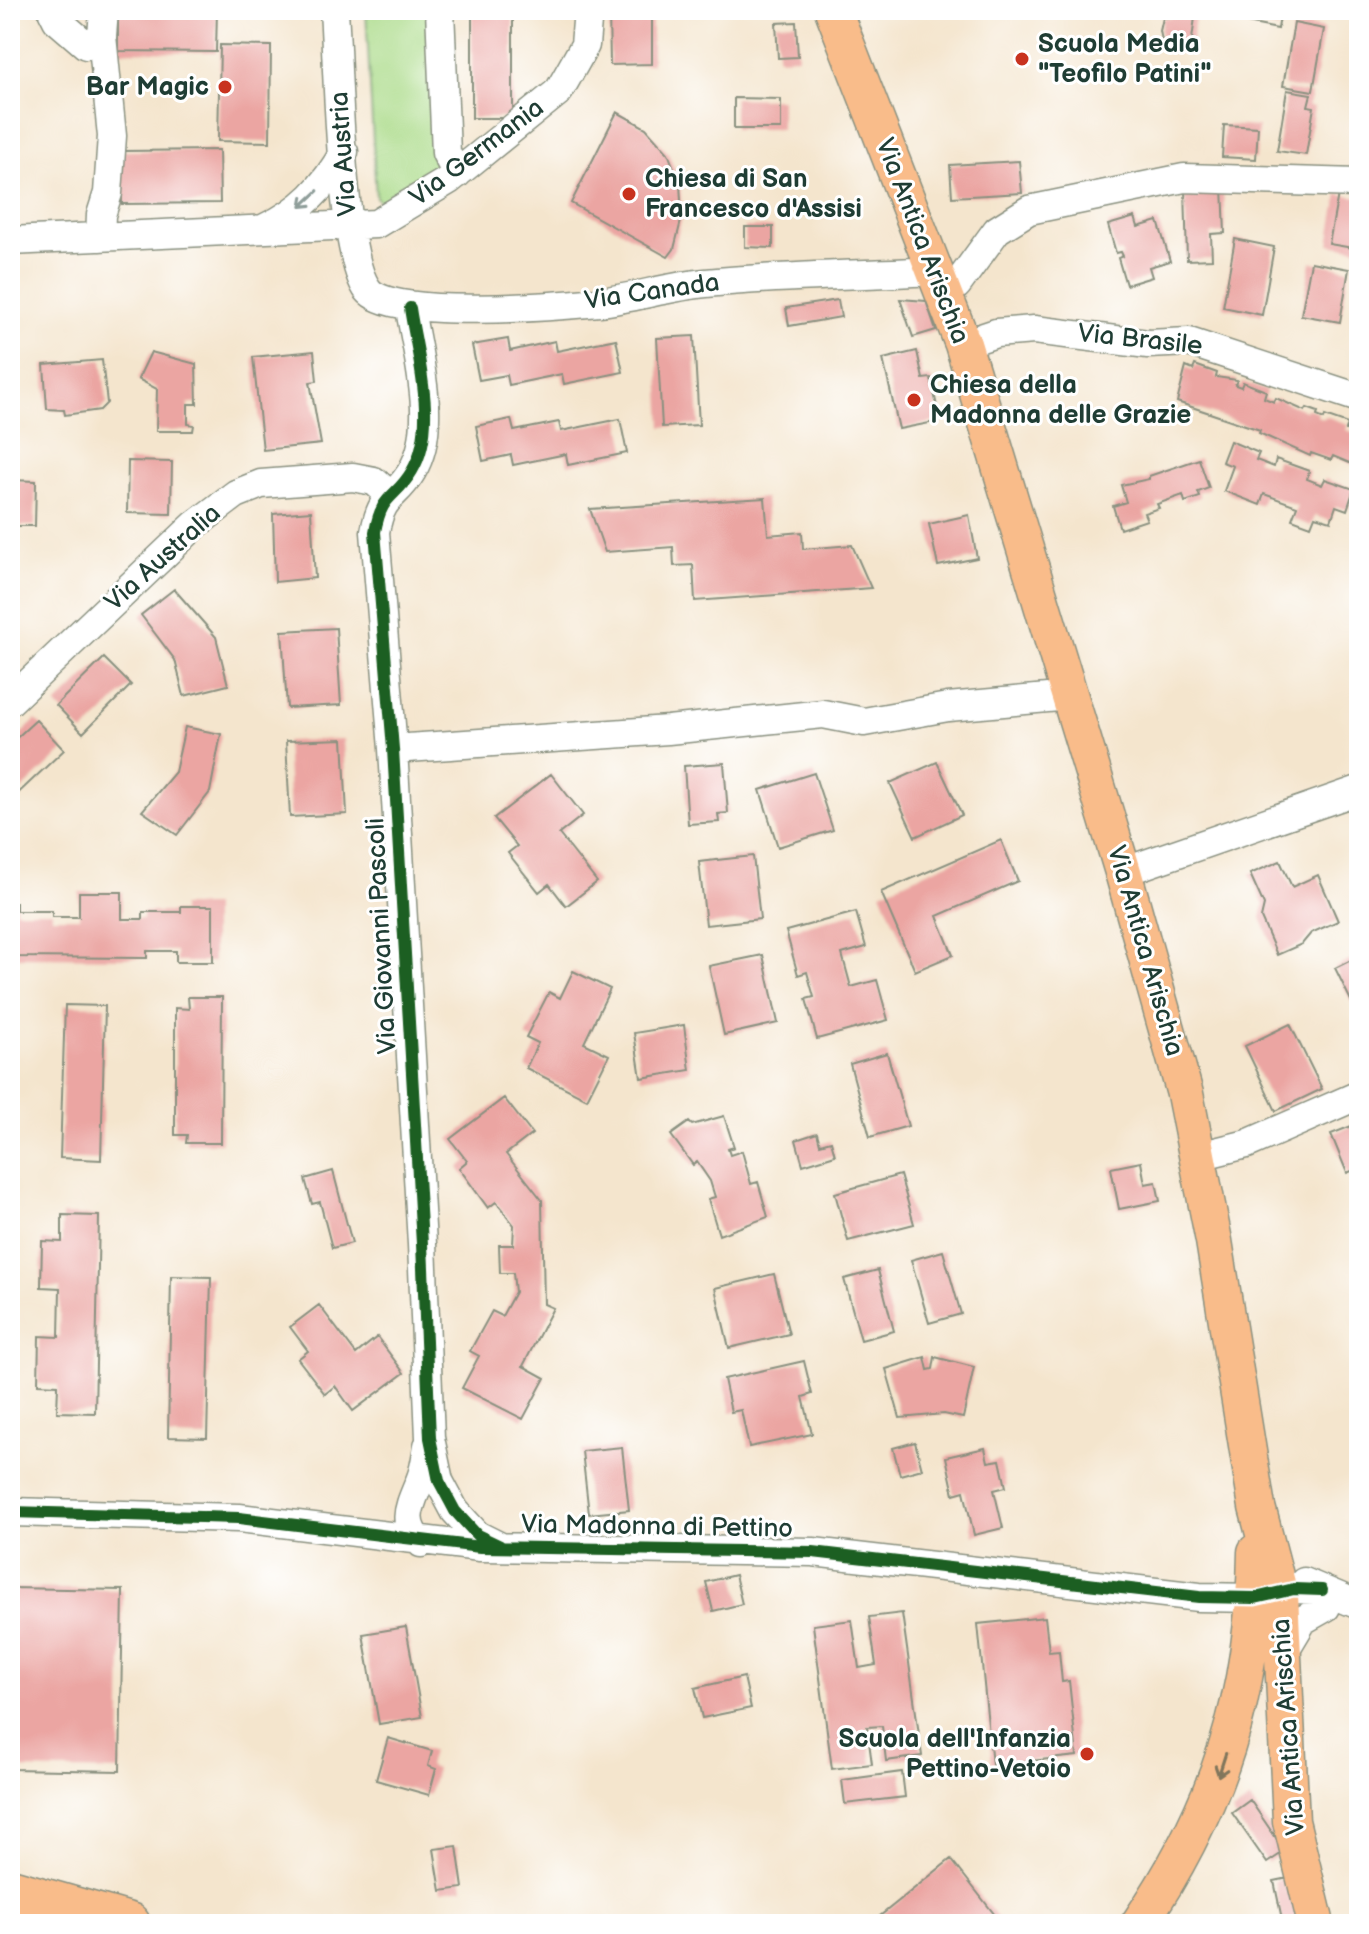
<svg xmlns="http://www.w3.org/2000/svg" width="1369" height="1934" font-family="'Balsamiq Sans',sans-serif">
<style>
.green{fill:#abdb89;stroke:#658c5e;stroke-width:2}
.building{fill:#eba5a2}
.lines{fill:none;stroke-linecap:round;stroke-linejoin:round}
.minor-casing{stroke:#8a9180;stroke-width:31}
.major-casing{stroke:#8a9180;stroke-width:39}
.highway-casing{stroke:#8a9180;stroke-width:45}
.minor{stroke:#fff;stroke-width:28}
.major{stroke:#f9bc8a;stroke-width:36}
.highway{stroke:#f9bc8a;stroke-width:42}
.cycleway-casing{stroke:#fff;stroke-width:17}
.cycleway{stroke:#1b5e20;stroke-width:12}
.oneway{stroke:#8f9e9a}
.oneway2{stroke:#81765b}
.poi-dot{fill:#c8321e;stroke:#fff;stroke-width:3}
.labels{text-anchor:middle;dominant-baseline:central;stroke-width:6;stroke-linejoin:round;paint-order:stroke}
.poi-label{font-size:26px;font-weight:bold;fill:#1f3d34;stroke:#fff;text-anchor:start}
.street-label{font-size:26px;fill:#1f3d34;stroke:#fff}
</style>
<rect width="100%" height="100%" fill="#fff"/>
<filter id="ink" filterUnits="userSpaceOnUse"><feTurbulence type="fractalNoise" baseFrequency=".0125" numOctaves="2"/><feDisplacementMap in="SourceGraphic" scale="16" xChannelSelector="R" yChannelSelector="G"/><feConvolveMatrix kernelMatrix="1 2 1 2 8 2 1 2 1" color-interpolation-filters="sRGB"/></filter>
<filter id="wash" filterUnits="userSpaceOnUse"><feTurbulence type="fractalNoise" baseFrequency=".006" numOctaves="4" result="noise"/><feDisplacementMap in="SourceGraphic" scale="32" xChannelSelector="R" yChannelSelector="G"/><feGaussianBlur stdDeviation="1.8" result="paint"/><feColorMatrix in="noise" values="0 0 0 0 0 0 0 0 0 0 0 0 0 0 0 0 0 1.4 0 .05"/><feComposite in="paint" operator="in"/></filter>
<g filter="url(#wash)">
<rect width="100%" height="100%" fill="#f4e5cd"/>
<path class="green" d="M366 10H428L440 178 395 214 376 198Z"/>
<g id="blocks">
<path class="building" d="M118 10H217L216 52 118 51Z
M472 10H513V118H472Z
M609 10H652V64L610 65Z
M1175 10H1196L1191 47 1164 50 1160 31 1163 18 1177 16Z
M1244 10H1281L1278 29 1242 22Z
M796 22 798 57 778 58 776 23Z
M1294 23 1324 29 1313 91 1283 86Z
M220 45 271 46 270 142 218 141Z
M1287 90 1311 94 1308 106 1314 107 1306 155 1277 151Z
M734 98 781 99V129H734Z
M617 112 646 128 668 153 680 184 682 217 674 249 668 257 571 203Z
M1224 125 1258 127 1256 159 1222 157Z
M219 150 220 203 122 204 121 151Z
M1019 161 1022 193 952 197 950 165Z
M1223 187 1225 233 1211 234 1212 259 1187 260 1185 189Z
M1338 194 1359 197V249L1329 244Z
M1135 217 1138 227 1158 221 1170 261 1149 267 1152 277 1126 285 1118 258 1123 256 1121 252 1116 253 1108 225Z
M745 227H773V248L745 247Z
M1235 239 1274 247 1262 315 1223 307Z
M1311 262 1349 269 1340 322 1301 315Z
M900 299 926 301 936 330 913 337Z
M838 300 841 317 789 326 786 308Z
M694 336 699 425 662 427 657 338Z
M508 339 510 351 555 341 557 351 616 339 623 372 564 384 562 374 509 385 507 375 479 380 472 345Z
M314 351 317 381 310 382 321 444 263 450 253 357Z
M917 351 923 379 931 378 940 421 899 429 883 359Z
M151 352 196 364 197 404H188V424L194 425 193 431H156L157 389 138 379Z
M102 360 107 403 100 410 65 415 64 410 47 409 44 365Z
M1195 365 1217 373 1216 377 1237 380 1235 385 1241 387 1243 382 1266 391 1264 398 1274 402 1276 398 1305 411 1307 408 1318 412 1317 416 1324 419 1325 416 1348 424 1346 430 1356 433 1359 426V467L1333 456 1331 460 1311 453 1310 456 1259 433 1260 430 1177 402 1186 367 1193 370Z
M10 376H16V411H10Z
M511 419 514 431 559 422 561 431 620 419 627 453 568 465 566 454 513 465 511 455 483 461 476 426Z
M1230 441 1259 453 1256 460 1274 467 1276 459 1309 471 1307 479 1322 485 1325 479 1354 489 1347 510 1336 506 1331 521 1315 516 1311 526 1292 519 1297 506 1264 494 1260 505 1224 491 1233 466 1222 462Z
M1199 459 1209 488 1198 492 1200 497 1185 502 1183 495 1157 504 1159 508 1144 513 1147 520 1120 529 1113 506 1126 502 1121 485 1149 479V476Z
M128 461 172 462 171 514 127 513Z
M10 480 36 481 35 526H10Z
M765 498 768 535 802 532 803 549 852 545 871 588 695 601 693 565 674 566 673 547 605 552 590 509Z
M311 511 315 578 275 582 273 514Z
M969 515 977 558 938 566 929 524Z
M174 589 216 637 228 685 184 696 175 660 141 615Z
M336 628 341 705 287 708 282 631Z
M104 658 131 685 83 733 56 705Z
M36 720 64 750 10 801V744Z
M185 727 221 734 210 792 177 835 142 811 175 772Z
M343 739 347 814 290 817 286 741Z
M937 762 962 815 915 837 890 783Z
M724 763 728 813 718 814 719 822 688 824 684 766Z
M814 773 833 830 778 847 760 790Z
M551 774 583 815 559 834 597 882 566 906 549 884 539 892 508 853 517 846 494 818Z
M1001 840 1018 881 937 916 953 955 915 971 881 892Z
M753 856 760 919 706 925 699 862Z
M1280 861 1292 887 1318 875 1338 921 1311 933 1302 944 1277 955 1261 918 1264 905 1250 874Z
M79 892H122V919H143V912H181V906H213V962H176V951H147V958L10 957V903H16V911H52V917H79Z
M856 912 866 947 842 954 851 987 877 980 888 1020 817 1039 806 999 814 997 807 972 798 975 786 931Z
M763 955 778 1023 724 1035 709 966Z
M1359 956V1017L1335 968Z
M573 971 610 989 584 1043 609 1055 587 1099 526 1068 538 1043 526 1037 549 992 560 998Z
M188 997H222L221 1143H186L187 1135H175V1008L189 1009Z
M65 1005 105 1006 101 1160 60 1158Z
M1290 1024 1322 1089 1276 1111 1245 1046Z
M684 1025 690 1070 641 1078 634 1033Z
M887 1053 908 1126 870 1137 850 1064Z
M504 1098 532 1134 506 1154 542 1200 544 1304 553 1308 523 1366 545 1378 523 1419 462 1388 479 1356 470 1351 492 1311 502 1316 515 1292 513 1273H500L499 1245H513L514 1225 496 1202 488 1208 459 1168 467 1161 450 1139Z
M724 1116 734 1147 728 1149 730 1155 742 1151 751 1184 758 1182 768 1217 719 1235 708 1199 715 1197 710 1181 697 1162 693 1165 671 1135 689 1122 692 1125Z
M1359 1123V1168L1347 1173 1331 1134Z
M817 1133 820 1144 831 1141 835 1155 803 1165 796 1140Z
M1141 1162 1145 1184 1156 1182 1160 1201 1119 1209 1111 1168Z
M333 1171 352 1243 332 1248 320 1202 312 1204 305 1179Z
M900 1175 914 1224 848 1241 835 1193Z
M62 1215 99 1216 95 1413 57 1412 58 1385 38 1384 39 1336 59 1337 60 1288 41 1287 42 1241 62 1242Z
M943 1251 961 1314 929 1323 911 1260Z
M878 1270 894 1331 861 1340 844 1279Z
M774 1274 789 1334 729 1348 715 1288Z
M171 1276 211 1277 207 1438 168 1437Z
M319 1305 356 1354 377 1337 404 1373 353 1411 335 1386 325 1394 298 1359 308 1351 290 1327Z
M925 1357 928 1370 933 1369 935 1357 974 1367 963 1418 944 1414 900 1418 886 1369Z
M804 1361 812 1394 803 1397 812 1434 749 1447 741 1410 731 1412 724 1379Z
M915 1442 922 1469 900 1475 893 1448Z
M622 1447 629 1510 589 1514 582 1451Z
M985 1448 988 1462 1000 1460 1006 1487 994 1490 1003 1528 974 1535 964 1491 954 1494 946 1457Z
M735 1575 742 1604 713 1611 706 1582Z
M10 1588 123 1590 120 1771 10 1769Z
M902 1613 922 1756 886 1761 882 1726 867 1727 872 1764 832 1769 813 1625 852 1620 859 1668 876 1665 869 1617Z
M1045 1617 1049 1652 1059 1651 1062 1682 1069 1681 1077 1756 992 1765 978 1624Z
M406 1627 422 1717 379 1724 363 1634Z
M744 1677 751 1708 702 1718 695 1688Z
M388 1738 432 1751 428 1766 436 1769 429 1795 376 1780Z
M902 1772 905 1797 845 1804 842 1780Z
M1250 1800 1285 1851 1267 1863 1232 1813Z
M457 1846 463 1888 441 1891 434 1849Z
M951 1859 1002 1924H870Z
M1289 1878 1299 1924H1283L1274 1881Z"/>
</g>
</g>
<g filter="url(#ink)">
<use href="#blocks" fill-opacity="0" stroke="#8a9180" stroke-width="2"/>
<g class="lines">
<g class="minor-casing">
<path id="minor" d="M52 10 57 20 86 45 102 36 104 10
M334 10C338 65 340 254 368 290 391 320 558 306 599 302 635 298 670 286 706 283 782 276 859 275 936 271
M440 10 446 153 457 174
M265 228C301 211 325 187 344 152
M100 237 101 215 108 193 112 136 102 36
M10 241 376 224 449 180 559 91 585 45 588 10
M944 292 957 285 997 230 1029 210 1184 178 1359 183
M410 308C417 356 439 426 412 471 395 500 382 492 375 532L393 749 422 1244 430 1438 439 1481 455 1511 477 1535 499 1546
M963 344 996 333 1034 330 1148 344 1189 342 1359 398
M10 701 195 525 236 494 261 484 353 477 374 481 389 494
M393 749 668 730 823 714 864 722 948 707 1070 696
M1123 872 1359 790
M1199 1156 1247 1144 1359 1095
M10 1512 239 1518 480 1547 813 1552 1199 1597 1255 1598 1294 1589 1322 1590
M421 1543C398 1521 412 1503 421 1478 425 1468 426 1457 428 1446
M1304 1582 1359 1605
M1285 1650 1303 1620 1326 1607"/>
</g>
<g class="major-casing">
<path id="major" d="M833 10 963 344 1123 872 1185 1094 1214 1241 1257 1507 1280 1595 1291 1821 1316 1924
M1139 1924C1219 1806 1254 1695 1256 1552"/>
</g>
<g class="highway-casing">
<path id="highway" d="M10 1890 129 1924"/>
</g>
<use href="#minor" class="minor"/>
<use href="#major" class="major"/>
<use href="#highway" class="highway"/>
<g class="cycleway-casing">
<path id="cycleway" d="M410 308C417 356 439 426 412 471 395 500 382 492 375 532L393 749 422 1244 430 1438 439 1481 455 1511 477 1535 500 1546
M10 1512 239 1518 480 1547 813 1552 1199 1597 1255 1598 1294 1589 1322 1590"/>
</g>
<use href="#cycleway" class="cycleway"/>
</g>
<defs><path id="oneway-shaft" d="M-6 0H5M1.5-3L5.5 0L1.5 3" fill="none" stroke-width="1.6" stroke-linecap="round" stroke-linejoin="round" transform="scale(2)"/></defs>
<use class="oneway" href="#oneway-shaft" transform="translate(309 199) rotate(137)"/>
<use class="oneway2" href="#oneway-shaft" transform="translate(1222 1765) rotate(108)"/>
</g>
<g class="poi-dot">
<circle cx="1022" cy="59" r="8"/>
<circle cx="225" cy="87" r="8"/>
<circle cx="629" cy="194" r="8"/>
<circle cx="914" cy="400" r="8"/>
<circle cx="1087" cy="1754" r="8"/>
</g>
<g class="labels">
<g class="poi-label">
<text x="1038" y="44">Scuola Media<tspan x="1038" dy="30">"Teofilo Patini"</tspan></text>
<text x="209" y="87" text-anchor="end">Bar Magic</text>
<text x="645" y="179">Chiesa di San<tspan x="645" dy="30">Francesco d'Assisi</tspan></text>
<text x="930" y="385">Chiesa della<tspan x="930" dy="30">Madonna delle Grazie</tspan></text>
<text x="1071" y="1739" text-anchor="end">Scuola dell'Infanzia<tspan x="1071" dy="30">Pettino-Vetoio</tspan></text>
</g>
<g class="street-label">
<text transform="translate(477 153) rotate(-37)">Via Germania</text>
<text transform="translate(344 154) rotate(-94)">Via Austria</text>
<text transform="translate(922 241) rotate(69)">Via Antica Arischia</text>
<text transform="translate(652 292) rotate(-8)">Via Canada</text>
<text transform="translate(1140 340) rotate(6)">Via Brasile</text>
<text transform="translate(163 558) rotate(-42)">Via Australia</text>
<text transform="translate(382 936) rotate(-93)">Via Giovanni Pascoli</text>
<text transform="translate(1145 951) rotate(74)">Via Antica Arischia</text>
<text transform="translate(657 1527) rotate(1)">Via Madonna di Pettino</text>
<text transform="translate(1289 1727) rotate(-94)">Via Antica Arischia</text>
</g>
</g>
<rect width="1369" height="1934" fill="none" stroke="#fff" stroke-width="40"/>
</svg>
